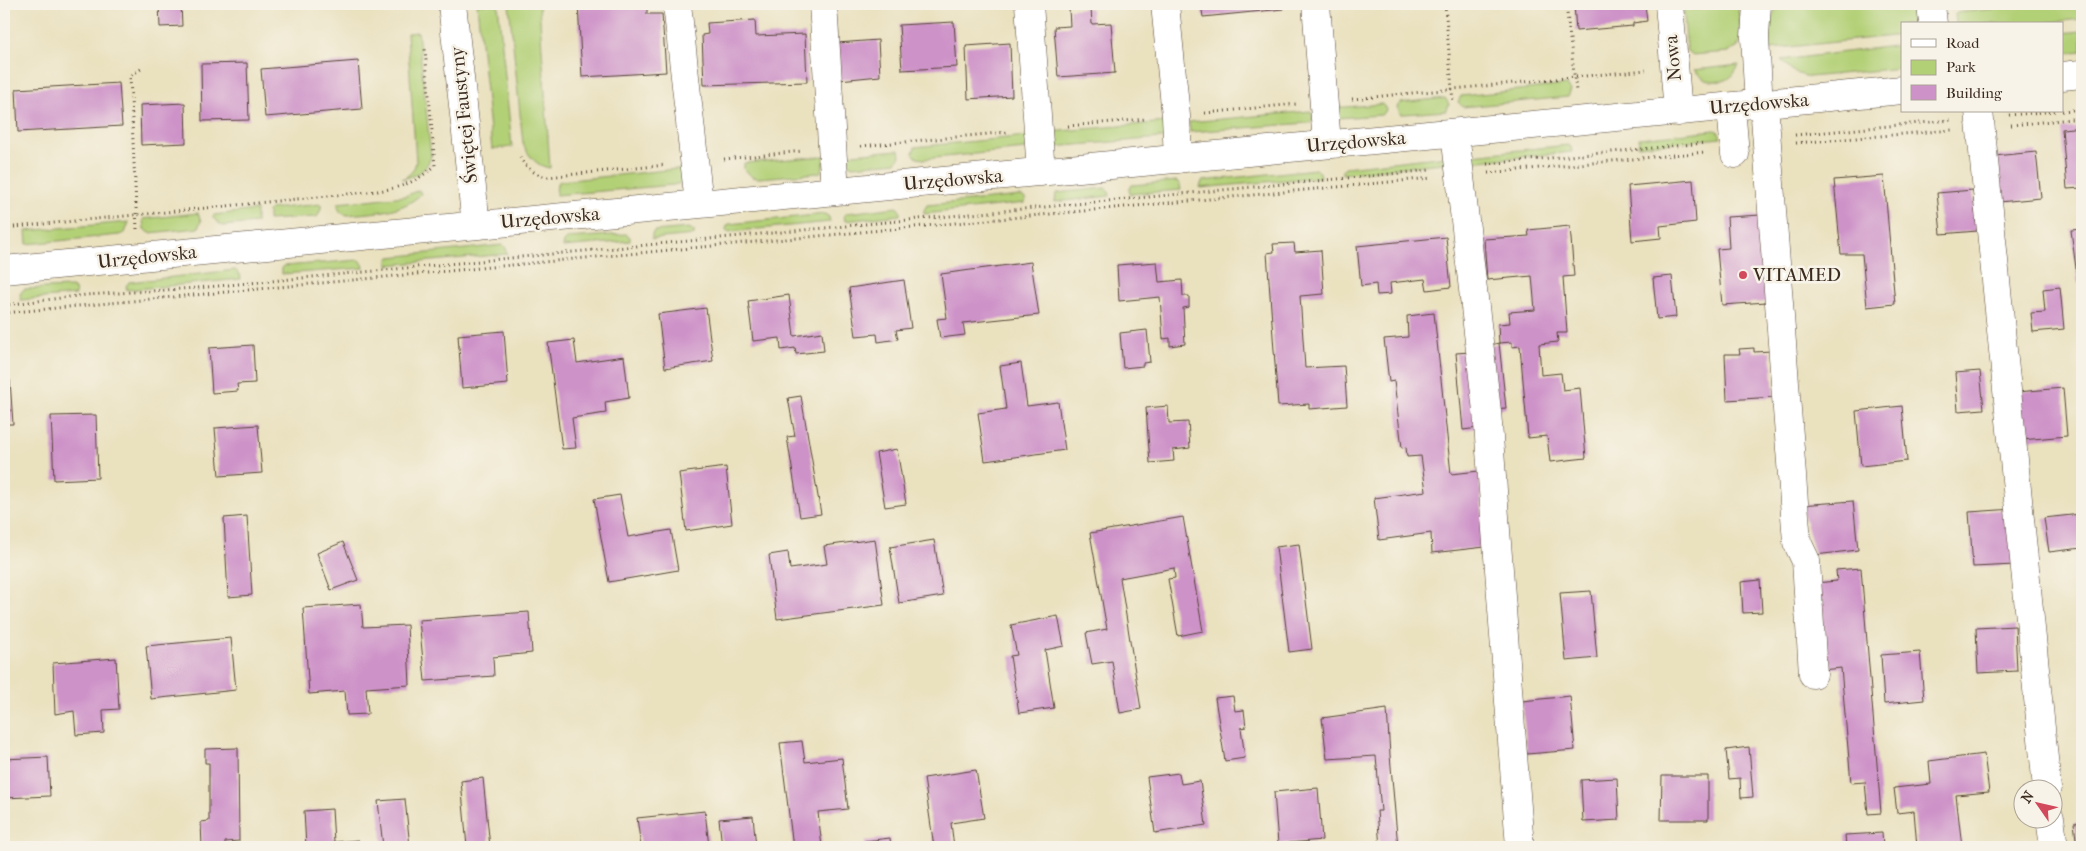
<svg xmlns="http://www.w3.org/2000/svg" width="2086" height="851" font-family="'IM FELL French Canon',serif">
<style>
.green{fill:#b2d076;stroke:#767d4a}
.building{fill:#cd92c8}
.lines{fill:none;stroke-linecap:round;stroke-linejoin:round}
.minor-casing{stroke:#554536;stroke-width:29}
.path{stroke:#554536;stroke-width:3;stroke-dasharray:1 4;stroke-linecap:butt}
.minor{stroke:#fff;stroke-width:28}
.poi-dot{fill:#d1495b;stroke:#f7f3e8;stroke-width:2}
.labels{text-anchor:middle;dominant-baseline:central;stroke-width:5;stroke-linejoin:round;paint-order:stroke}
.street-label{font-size:19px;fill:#3b2a1e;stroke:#f7f3e8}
.poi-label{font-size:19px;fill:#3b2a1e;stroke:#f7f3e8;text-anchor:start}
</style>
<rect width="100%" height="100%" fill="#f7f3e8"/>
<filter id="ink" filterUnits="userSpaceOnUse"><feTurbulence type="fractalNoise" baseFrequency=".02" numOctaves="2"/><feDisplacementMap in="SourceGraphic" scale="10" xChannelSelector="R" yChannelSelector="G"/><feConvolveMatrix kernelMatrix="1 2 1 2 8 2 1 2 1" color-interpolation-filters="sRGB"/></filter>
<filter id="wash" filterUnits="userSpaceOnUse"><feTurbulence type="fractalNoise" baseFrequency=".0096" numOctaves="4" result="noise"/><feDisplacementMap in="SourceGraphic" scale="20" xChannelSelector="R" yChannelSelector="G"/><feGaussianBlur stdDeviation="1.12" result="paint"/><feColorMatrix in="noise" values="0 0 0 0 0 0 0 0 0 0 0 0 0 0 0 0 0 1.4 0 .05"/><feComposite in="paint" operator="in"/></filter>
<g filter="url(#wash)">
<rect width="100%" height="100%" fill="#eae1bf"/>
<path class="green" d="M477 4H498L512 147 492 149Z
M509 4H539L550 168C536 166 529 156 523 144Z
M1683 4H1738L1741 39 1737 48 1728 52 1691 55 1687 52Z
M1781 4H1910L1916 24H1902V35L1770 49C1769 33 1768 15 1781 4Z
M2041 4H2082V19L2031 24H1956L1955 13Z
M2082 31V51L2062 53V33Z
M418 32 431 157C425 172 416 176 402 179 411 174 414 171 416 161L407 33Z
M1902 45 1901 68 1809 77 1795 73 1781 60Z
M1739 65C1731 82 1723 83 1705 80L1694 70Z
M1566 85 1571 90 1568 97 1463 107 1458 102 1461 96Z
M1445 98 1449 104 1446 111 1404 114H1400L1397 107 1400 103Z
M1382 104 1386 109 1385 112 1381 115 1336 118 1334 108Z
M1311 111 1313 120 1308 123 1190 132 1189 122Z
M1167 122 1166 137 1161 138 1052 147 1049 132Z
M1715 130 1719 132 1721 138 1638 146 1639 138Z
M1027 136 1028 146 1025 149 924 159 917 158 913 153 915 147Z
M1568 145 1571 147 1572 152 1470 162V158L1472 155Z
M899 150 900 156 896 162 853 166 844 162 841 155Z
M825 156 822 171 818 173 759 178 752 177 744 169V163Z
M1447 156 1451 162 1342 174V171L1345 167Z
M686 168V178L681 183 673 185 556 195 557 183 561 181Z
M1316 169 1320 172 1321 177 1200 188 1202 181Z
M1177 181 1180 185 1181 190 1130 194 1129 190 1132 185Z
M1105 188 1109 191 1110 196 1055 202 1056 193Z
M419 190 421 194C402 213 374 212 348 215 340 214 338 210 338 203L405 196Z
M1021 196 1026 199 1025 203 924 214V210L927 205Z
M321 204V209L317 217 268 220V211L270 209Z
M897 207 900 211V215L845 221 844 216 847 213Z
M256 210V223L222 226 212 217 214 215Z
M198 213 201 221 198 228 150 233 144 229 143 219Z
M825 214 829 217 830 222 727 232 726 228 729 224Z
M129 222 125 233 119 235 27 244 26 231Z
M689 228 694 231V235L652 239V234L654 231Z
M626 234 630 237V241L563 247 564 242 568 238Z
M503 245 506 248 507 254 388 265V260L390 257Z
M359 260 363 264 364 268 282 274V268L284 266Z
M235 270 240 274 241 279 127 290 126 286 129 282Z
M71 287 75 289 76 295 21 300 20 294 24 289Z"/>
<g id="blocks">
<path class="building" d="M159 4H181L182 26 160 27Z
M578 4H647V14H662L666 72 582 77Z
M1201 4H1283V9L1203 17Z
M1574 4H1645L1647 21 1633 23V26L1576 31Z
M1091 8 1092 24 1111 23 1115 73 1058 77 1054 27 1070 26 1069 9Z
M755 20 756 36 805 34 807 82 704 85 702 35 708 34 707 23Z
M954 22 957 67 902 70 899 25Z
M878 40 880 76 839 80 837 43Z
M1010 43 1012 96 968 99 966 46Z
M358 61 362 109 265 117 261 69Z
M247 63 249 120 202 121 201 64Z
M119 83 122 126 18 132 16 89Z
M185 103 186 143 141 145 140 105Z
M2082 127V188L2067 189 2062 129Z
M2036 152 2041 198 1999 202 1994 156Z
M1884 176 1895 304 1867 307 1862 254H1841L1834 180Z
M1693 180 1696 222 1660 226 1661 238 1632 241 1628 186Z
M1973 190 1977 231 1941 234 1937 193Z
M1761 215 1767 302 1722 305 1717 249 1729 248 1727 217Z
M1570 226 1574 276 1563 277 1567 333H1557L1558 342 1539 344 1541 375 1561 373 1563 390 1580 388 1586 458 1550 462 1547 436 1528 438 1520 346 1512 347V342L1499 343 1498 324 1510 323 1509 312 1535 310 1532 276 1487 280 1484 239 1529 236 1528 230Z
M2082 229V283L2078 284 2071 230Z
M1446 237 1451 287 1427 290 1425 279 1390 283 1391 294 1377 295 1376 284 1361 286 1357 246Z
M1294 243 1295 252 1321 250 1324 294 1300 296 1305 368 1344 366 1347 406 1309 409V404L1278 406 1267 253 1274 252 1273 244Z
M1031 262 1039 315 963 323 965 335 940 338 937 319 947 318 941 274Z
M1157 262 1159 282 1182 280 1183 296H1189V307L1183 308 1185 344 1170 346V338L1163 339 1160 297 1119 301 1117 265Z
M1672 276 1676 317 1657 319 1653 278Z
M904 280 911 328 896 330 898 339 878 342 877 334 856 336 849 288Z
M2060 287 2064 329 2033 332 2031 313 2045 312 2043 289Z
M789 295 794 336 822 332 824 351 796 354 795 348 781 350 780 338 753 341 748 301Z
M706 308 713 361 665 368 658 314Z
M1434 313 1451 474 1479 471 1485 547 1432 553 1431 533 1379 540 1374 498 1426 491 1421 456 1407 457 1406 447 1402 448 1394 381 1389 382 1384 339 1408 337 1407 316Z
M1147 330 1150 362 1143 363V366L1123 368 1120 333Z
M504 331 508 384 462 388 458 335Z
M574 340 577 363 624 356 629 398 605 402 606 413 572 418 576 448 562 449 548 343Z
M1499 343 1506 408 1492 409 1486 346Z
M253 345 255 383 237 384 238 391 212 393 209 348Z
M1754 348V352L1771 351 1774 397 1727 400 1725 354H1740L1739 349Z
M1470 352 1478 428 1463 430 1456 353Z
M1021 363 1027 406 1058 402 1065 450 985 461 978 413 1006 409 1000 366Z
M1980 371 1984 409 1958 411 1955 373Z
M4 380H10L13 424H4Z
M2063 388 2067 436 2021 440 2017 392Z
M801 396 821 514 800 517 787 437 795 436 788 398Z
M1168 406 1169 423 1188 422 1190 448 1173 450 1174 461 1150 463 1146 408Z
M1902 406 1907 461 1861 466 1856 411Z
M96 415 98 478 54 480 51 416Z
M258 425 262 473 219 476 215 428Z
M897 449 906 504 885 507 876 453Z
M726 467 732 524 686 531 679 473Z
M620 495 628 537 671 530 678 570 609 582 594 499Z
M1853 501 1858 550 1815 555 1801 505Z
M2014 509 2015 565 1973 567 1969 512Z
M2081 514 2082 548 2049 552 2044 518Z
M247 516 252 595 228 597 224 518Z
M1183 517 1203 631 1178 636 1168 579 1175 578 1174 568 1120 578 1141 709 1120 713 1112 661 1092 664 1086 633 1107 629 1090 533Z
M875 539 884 605 777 619 769 555 788 552 790 569 827 564 824 546Z
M934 540 943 596 899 603 890 547Z
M343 542 358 580 331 590 317 553Z
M1299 544 1312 649 1289 652 1276 547Z
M1861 568 1881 813 1868 814 1865 782 1851 783 1841 668 1822 670 1815 583 1837 581 1836 570Z
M1760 580 1762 612 1743 613 1741 582Z
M1591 591 1597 658 1566 661 1560 593Z
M361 604 363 627 407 625 410 685 366 688 368 714 347 715 345 691 309 694 303 608Z
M529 612 532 653 493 657 494 676 425 681 419 620Z
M1058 616 1064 646 1045 650 1054 708 1019 713 1010 656 1017 655 1011 625Z
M2015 626 2017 671 1978 673 1976 628Z
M231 638 236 690 151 699 146 646Z
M1920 652 1924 700 1884 704 1881 655Z
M116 658 119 709 103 710 104 733 76 735 74 711 55 714 53 663Z
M1233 696 1235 711 1244 710 1246 727 1241 728 1245 758 1225 761 1215 698Z
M1570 696 1575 750 1527 754 1522 701Z
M1387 709 1390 755 1398 847H1380L1377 811H1381L1376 756 1327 759 1322 718Z
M802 741 805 762 842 758 848 809 818 812 822 847H793L780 743Z
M1749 747 1753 797 1741 798 1740 778 1729 779 1726 750Z
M238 748 239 841 225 842V847H202L201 822 209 821V763H205V749Z
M1984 754 1989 792 1956 795 1962 847H1917L1914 811 1897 813 1894 788 1931 784 1929 761Z
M48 757 50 796 4 798V759Z
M976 770 984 818 951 823 954 847H934L924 778Z
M1179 773 1181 784 1200 781 1206 825 1155 833 1147 777Z
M1662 776H1708V820H1661Z
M483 778 490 847H467L461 781Z
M1617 778 1619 820 1583 822 1581 780Z
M1318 788 1322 840 1278 844 1274 792Z
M405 799 410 847H383L378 801Z
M332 809 334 842 358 840V847H306L304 811Z
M705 811 709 847H641L637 818Z
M753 816 756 847H722L719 819Z
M2082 822V847H2077L2074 823Z
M1882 833 1883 847H1846L1845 835Z
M890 838 891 847H865V841Z"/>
</g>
</g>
<g filter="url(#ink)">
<use href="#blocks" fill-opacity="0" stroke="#554536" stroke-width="1"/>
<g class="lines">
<g class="minor-casing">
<path id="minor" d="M452 4 476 225
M677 4 699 204
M823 4 835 191
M1029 4 1041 172
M1165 4 1176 116 1178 159
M1316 4 1327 144
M1669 4 1678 112
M1757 4 1755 37 1759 105
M1931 4 1933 24
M2062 76 2082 74
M1764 104 1797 542 1806 561 1813 674
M1731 107 1735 154
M1979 111 2047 788
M1455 133 1487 411 1520 847
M4 270 1902 90
M2050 818 2054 847"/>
</g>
<path class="path" d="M1445 4 1453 102
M1566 4 1576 91
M1352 99 1646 70
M2062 111 2082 109
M1205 113 1296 104
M2009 115 2056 111
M2011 125 2082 118
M1068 126 1146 119
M1795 135 1951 120
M1796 143 1952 130
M861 146 1009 132
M520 157C526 168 534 174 547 177L666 165
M724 159 803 151
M1487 164 1705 143
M1488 173 1705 152
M4 228 378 191C404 187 415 182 435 166L425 49
M137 229 130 76 141 69
M4 305 86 295 197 288 1431 170
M4 313 1432 178"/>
<use href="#minor" class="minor"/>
</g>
</g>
<circle class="poi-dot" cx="1743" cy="275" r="5"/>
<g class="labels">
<g class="street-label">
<text transform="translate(1673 58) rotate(-95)">Nowa</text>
<text transform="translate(1759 104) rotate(-5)">Urzędowska</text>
<text transform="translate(464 115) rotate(-96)">Świętej Faustyny</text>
<text transform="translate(1356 142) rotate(-5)">Urzędowska</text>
<text transform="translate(953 180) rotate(-5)">Urzędowska</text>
<text transform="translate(550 218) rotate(-5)">Urzędowska</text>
<text transform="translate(147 257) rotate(-6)">Urzędowska</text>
</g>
<g class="poi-label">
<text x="1753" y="275">VITAMED</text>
</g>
</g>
<rect width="2086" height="851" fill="none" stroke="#f7f3e8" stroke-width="20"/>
<rect x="1901" y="22" width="162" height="90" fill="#f7f3e8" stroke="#aca397"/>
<rect x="1911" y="39" width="25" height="8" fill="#ffffff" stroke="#aca397"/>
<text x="1946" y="48" font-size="15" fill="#3b2a1e">Road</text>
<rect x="1911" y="60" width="25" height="15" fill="#b2d076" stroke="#aca397"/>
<text x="1946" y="72" font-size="15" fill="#3b2a1e">Park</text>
<rect x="1911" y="85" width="25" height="15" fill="#cd92c8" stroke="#aca397"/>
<text x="1946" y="98" font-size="15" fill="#3b2a1e">Building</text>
<g transform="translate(2038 804) rotate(304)"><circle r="24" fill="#f7f3e8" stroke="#aca397"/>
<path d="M0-4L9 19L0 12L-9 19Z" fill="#d1495b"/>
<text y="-8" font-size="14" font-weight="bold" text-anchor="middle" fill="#3b2a1e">N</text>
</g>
</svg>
